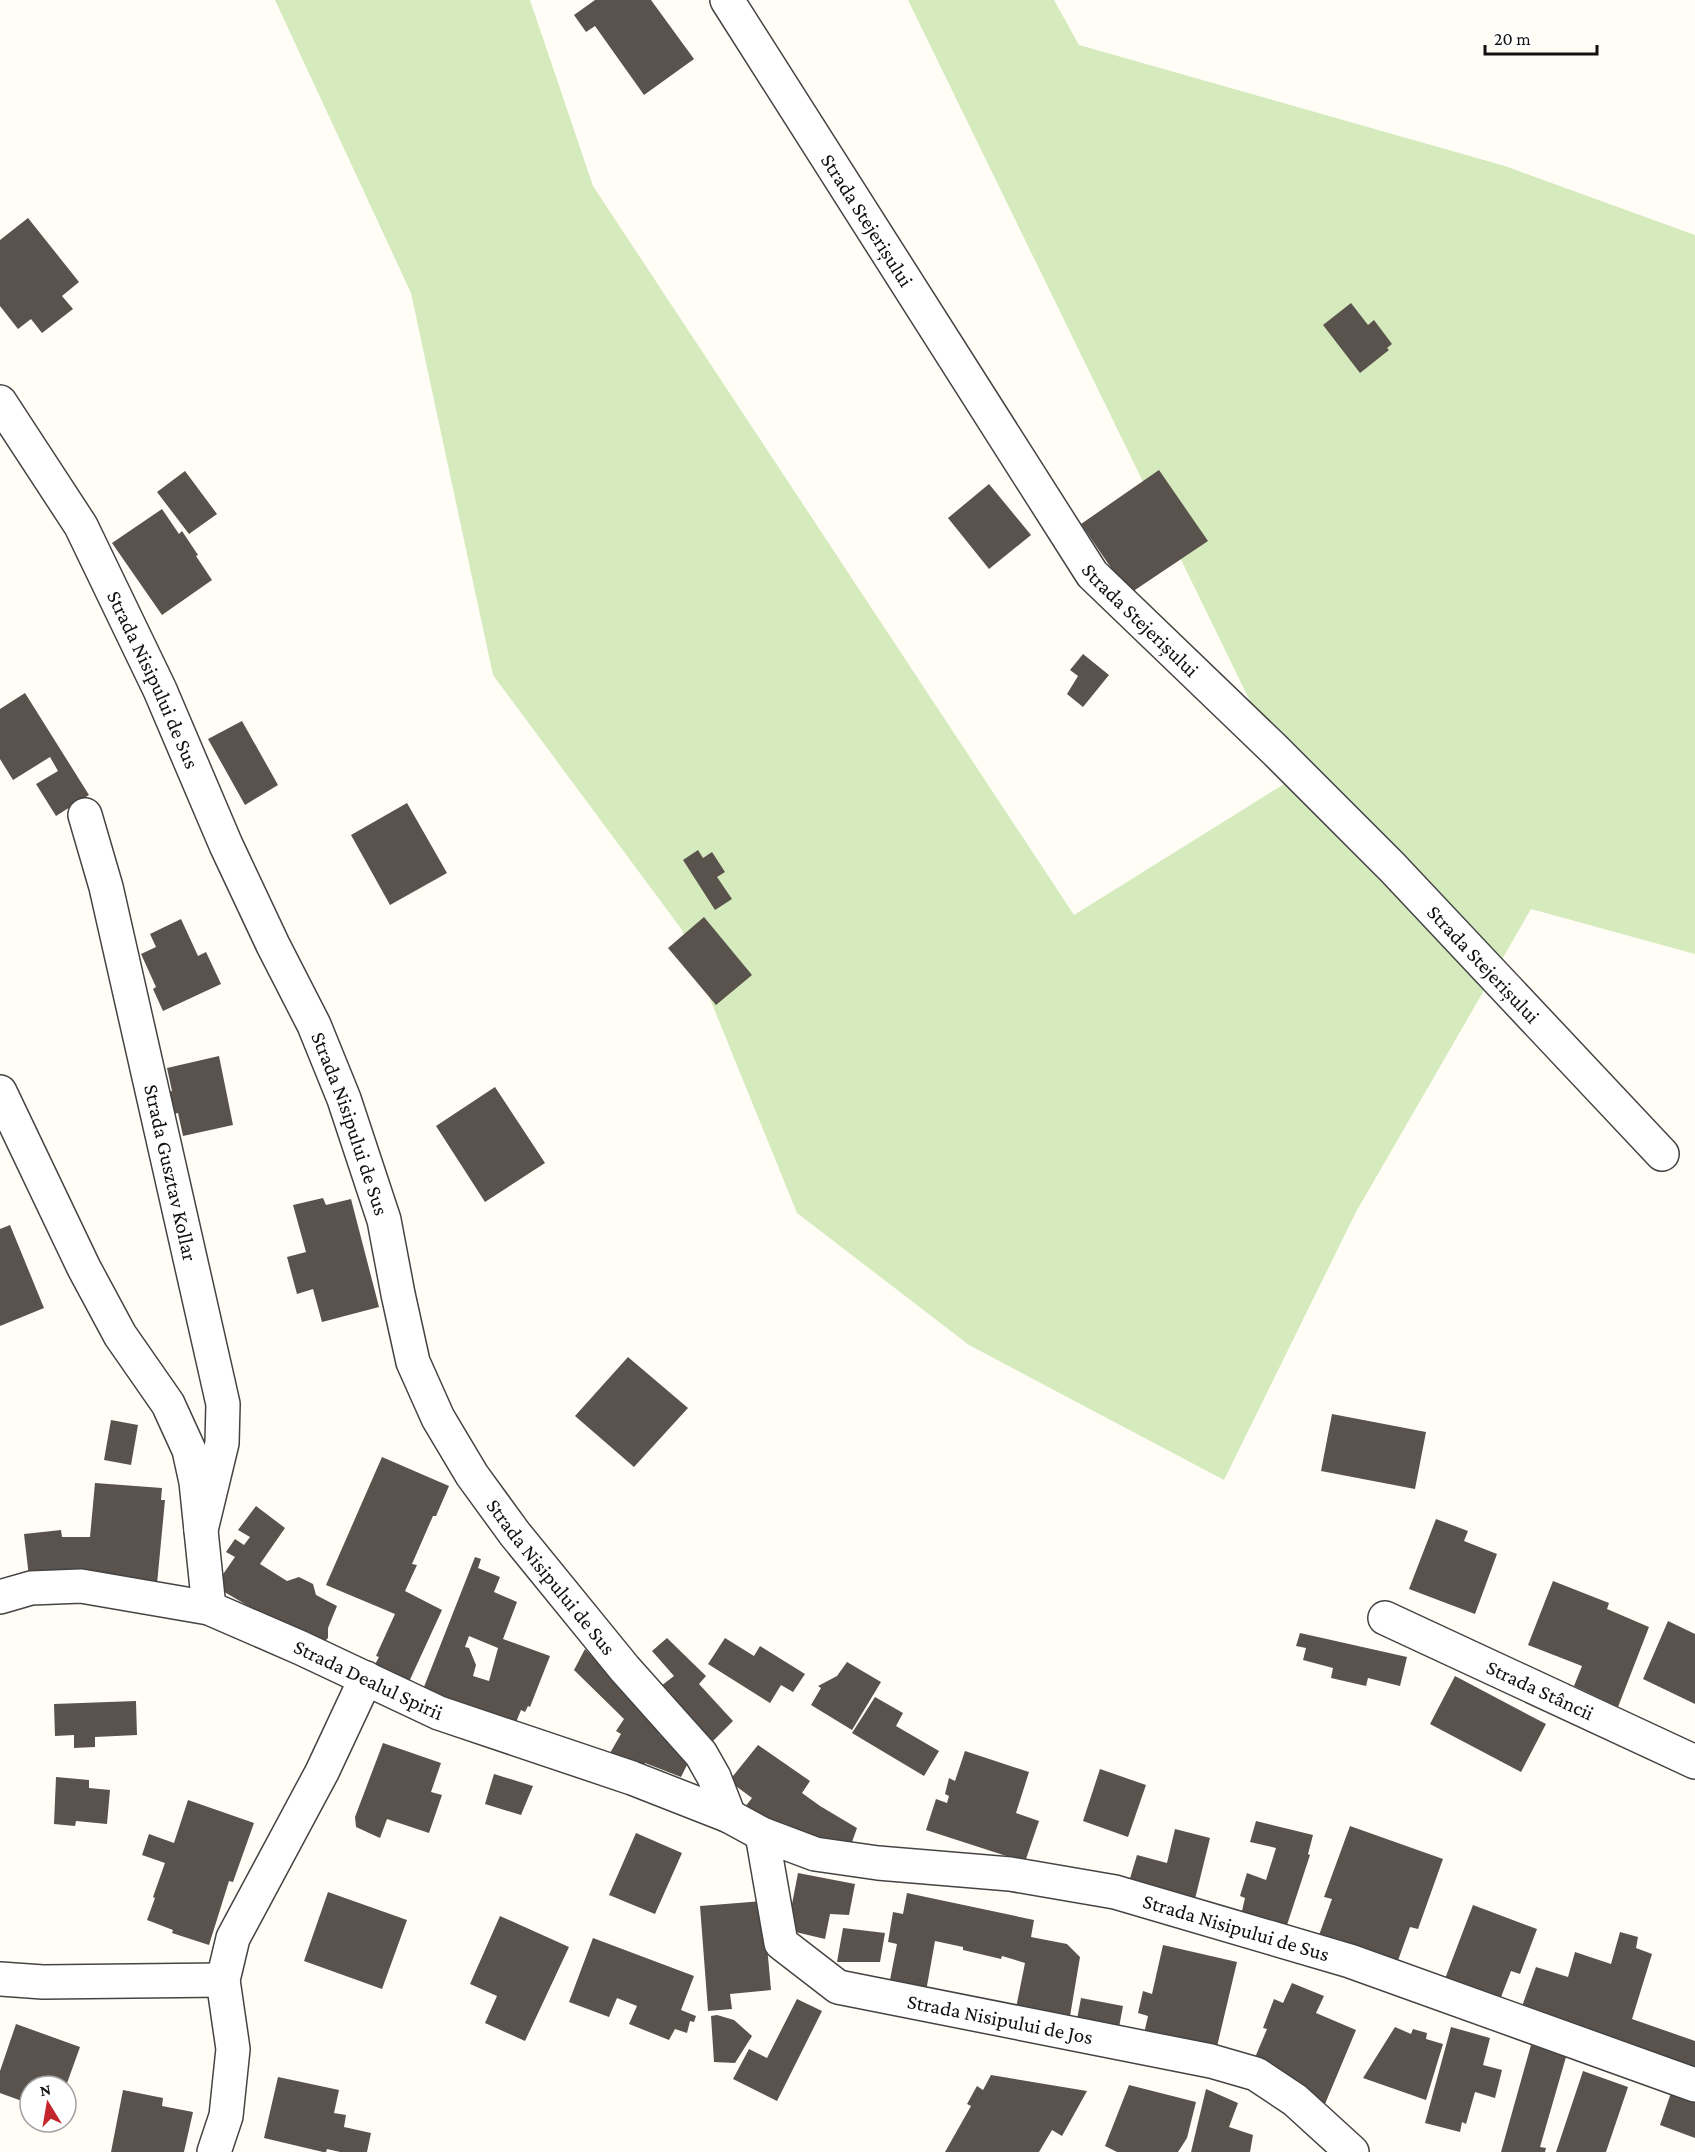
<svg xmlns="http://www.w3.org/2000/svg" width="1695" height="2152" font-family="'Crimson Pro',serif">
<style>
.green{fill:#d5ebbd}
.building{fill:#5a524d;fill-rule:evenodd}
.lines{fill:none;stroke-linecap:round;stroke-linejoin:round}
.minor-casing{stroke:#444;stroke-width:36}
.minor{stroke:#fff;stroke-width:33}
.labels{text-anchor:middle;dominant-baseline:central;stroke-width:6;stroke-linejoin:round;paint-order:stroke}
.street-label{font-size:21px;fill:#111;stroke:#fff}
</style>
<rect width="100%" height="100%" fill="#fffdf5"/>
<path class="green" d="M275 0H530L593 186 1074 915 1289 781 908 0H1054L1079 45 1505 166 1695 235V954L1531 909 1356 1212 1224 1480 969 1345 797 1213 682 930 493 675 411 293Z"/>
<path class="building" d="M595 0H651L694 59 644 95 595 26 586 32 574 15Z
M28 218 79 282 62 296 73 309 42 333 31 319 18 329 0 306V240Z
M1351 303 1368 325 1374 320 1392 344 1387 348 1389 350 1360 373 1323 325Z
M1159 470 1208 541 1129 594 1081 524Z
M185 471 217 514 189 534 157 492Z
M989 484 1031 535 989 569 948 518Z
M162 509 179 534 182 531 198 555 196 556 212 580 162 615 112 543Z
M1083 654 1109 675 1083 707 1067 694 1078 676 1070 670Z
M25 693 89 795 56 816 36 784 58 771 50 757 13 780 0 759V709Z
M242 721 278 785 245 805 208 739Z
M407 803 447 873 390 905 351 835Z
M698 850 703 858 712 852 725 872 717 877 732 899 715 910 683 860Z
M704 917 752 975 716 1005 668 948Z
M181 919 198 956 206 952 221 984 163 1011 153 989 156 987 141 954 156 947 150 934Z
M219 1056 233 1125 183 1136 178 1113 169 1115 164 1093 172 1091 167 1068Z
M495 1087 545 1163 485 1202 436 1126Z
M323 1198 326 1205 351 1199 379 1307 322 1322 313 1289 297 1294 287 1257 306 1252 293 1205Z
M10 1225 44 1308 0 1326V1229Z
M628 1357 688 1408 634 1467 575 1416Z
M1332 1414 1426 1432 1415 1489 1321 1471Z
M111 1420 138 1425 131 1465 104 1460Z
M382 1457 449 1486 436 1516H433L412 1564 417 1565 405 1591 442 1610 408 1684 373 1668 379 1657 376 1656 395 1614 326 1585Z
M95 1483 162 1488 161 1500H165L157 1584 29 1577 24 1534 61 1530 62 1537H90Z
M256 1506 285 1528 260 1564 287 1581 299 1577 313 1584 316 1595 337 1606 328 1628V1638L324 1642 308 1641 221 1590 219 1580 235 1557 226 1552 235 1539 244 1545 250 1537 238 1530Z
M1436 1519 1468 1531 1464 1541 1497 1554 1475 1614 1409 1589Z
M475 1557 481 1559 478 1568 500 1577 494 1592 517 1602 503 1639 550 1656 530 1707 528 1706 525 1712 521 1710 510 1737 420 1697ZM469 1636 498 1648 489 1681 473 1676 476 1665 469 1648 465 1647Z
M1553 1581 1609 1603 1607 1609 1649 1627 1618 1707 1574 1686 1582 1666 1528 1645Z
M1668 1621 1695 1634V1704L1643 1679Z
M1300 1633 1407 1657 1400 1686 1368 1678 1366 1686 1331 1678 1333 1668 1303 1660 1306 1648 1296 1646Z
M667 1638 706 1676 699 1684 733 1721 705 1749 657 1689 674 1676 652 1651Z
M725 1638 754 1656 760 1646 805 1674 793 1692 781 1685 770 1703 708 1664Z
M585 1649 663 1726 659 1734 689 1761 681 1777 645 1763 644 1766 610 1753 621 1734 616 1731 624 1719 574 1670Z
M847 1662 881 1682 852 1730 811 1705 821 1688 818 1686 837 1676Z
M1455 1676 1546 1724 1521 1772 1430 1724Z
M875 1697 903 1713 896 1726 939 1751 924 1776 852 1733Z
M136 1701 137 1735 95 1737V1747L74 1748V1735L55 1736 54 1704Z
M383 1743 441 1763 431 1792 442 1795 429 1833 387 1819 380 1838 356 1827 355 1817Z
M758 1745 810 1781 802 1793 820 1806 857 1828 847 1856 740 1813 752 1798 729 1781Z
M965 1751 1029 1772 1016 1813 1039 1821 1025 1862 926 1830 936 1799 947 1803 949 1796 945 1794 949 1778 955 1781Z
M1100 1769 1146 1785 1128 1837 1083 1821Z
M494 1774 533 1786 521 1815 485 1804Z
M56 1777 89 1780V1788L110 1790 107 1824 76 1821 75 1826 54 1824Z
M188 1800 254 1823 233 1882 229 1881 209 1945 172 1933 173 1930 147 1920 155 1898 153 1897 165 1863 142 1855 149 1834 174 1843Z
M1256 1821 1313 1835 1308 1854 1310 1855 1286 1928 1242 1911 1245 1898 1240 1896 1247 1873 1266 1880 1276 1848 1250 1842Z
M1350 1826 1443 1859 1418 1929 1410 1927 1396 1966 1318 1938 1332 1899 1324 1897Z
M1175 1829 1210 1838 1194 1903 1128 1885 1137 1855 1167 1863Z
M636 1833 682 1853 655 1914 609 1895Z
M798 1873 855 1884 849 1915 830 1914 825 1939 787 1930Z
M328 1892 407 1920 382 1989 304 1961Z
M907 1893 1034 1920 1031 1937 1067 1944 1080 1957 1068 2028 1015 2013 1025 1963 1002 1956 1001 1959 963 1950V1947L935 1941 925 1997 888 1990 897 1944 888 1942 893 1912 903 1914Z
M763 1901 771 1990 730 1994 732 2009 708 2011 700 1906Z
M1473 1905 1537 1929 1520 1974 1511 1971 1498 2005 1443 1984Z
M500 1916 569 1947 525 2041 485 2023 497 1996 470 1984Z
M843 1928 885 1933 880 1962H837Z
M1620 1932 1638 1937 1636 1948 1652 1954 1632 2019 1695 2041V2081L1520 2012 1536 1967 1568 1977 1575 1952 1611 1964Z
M593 1938 694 1976 681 2010 696 2016 694 2022 690 2021 687 2033 675 2029 669 2040 629 2024 637 2006 617 1998 609 2017 569 2002Z
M1163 1945 1237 1962 1215 2055 1143 2038 1148 2016 1138 2013 1143 1991 1152 1994Z
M1292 1983 1324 1996 1316 2013 1356 2030 1325 2104 1286 2087 1251 2067 1267 2029 1263 2028 1274 1999 1283 2003Z
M1081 1998 1123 2006 1117 2038 1075 2030Z
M797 1999 822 2011 777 2101 733 2079 749 2049 767 2058Z
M717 2015 734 2020 752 2036 735 2063 714 2062 711 2016Z
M16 2024 80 2047 66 2086H30V2104L0 2093V2071Z
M1395 2027 1411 2034 1413 2029 1427 2033 1426 2039 1443 2044 1426 2100 1363 2078Z
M1451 2027 1490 2038 1483 2065 1502 2070 1495 2098 1475 2092 1466 2124 1462 2122 1460 2132 1425 2123Z
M1531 2045 1566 2057 1540 2147 1546 2148 1545 2152H1501Z
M1583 2071 1628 2087 1606 2152H1556Z
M991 2075 1087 2091 1062 2136 1052 2130 1039 2152H945L971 2106 967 2104 977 2086 983 2090Z
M278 2077 339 2090 334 2113 346 2115 344 2127 371 2133 367 2152H340L327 2149 326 2152H323L264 2138Z
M1129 2085 1196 2102 1187 2138 1178 2152H1117L1105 2146Z
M1673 2087 1695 2096V2138L1660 2125Z
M1206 2089 1238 2103 1229 2127 1253 2135 1250 2152H1191Z
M123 2090 163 2098 162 2106 193 2112 184 2152H111Z"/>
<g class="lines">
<g class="minor-casing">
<g id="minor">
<path id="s1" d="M727 0 1092 574 1274 749 1392 867 1662 1154"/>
<path id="s2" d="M0 402 81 526 160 690 226 845 273 945 314 1025 344 1099 384 1220 398 1294 413 1362 438 1418 472 1475 515 1534 625 1669 701 1754 714 1777 729 1816"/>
<path id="s3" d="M85 815 106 887 223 1404 222 1443 201 1530"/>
<path d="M0 1092 84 1268 120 1335 168 1404 189 1450 196 1482 209 1608"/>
<path id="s4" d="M0 1597 31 1588 81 1586 209 1608 301 1648 439 1713 632 1778 729 1816 762 1834 815 1854 878 1863 1010 1874 1115 1892 1350 1961 1695 2085"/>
<path id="s5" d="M1385 1618 1695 1762"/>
<path id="s6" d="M762 1834 781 1943 838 1987 1211 2061 1256 2074 1295 2100 1352 2152"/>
<path d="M0 1979 43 1982 223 1980"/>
<path d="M214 2152 226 2116 233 2049 223 1980 233 1938 322 1772 366 1678"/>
</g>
</g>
<use href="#minor" class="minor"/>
</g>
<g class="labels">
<g class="street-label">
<text stroke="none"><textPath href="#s1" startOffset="261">Strada Stejerișului</textPath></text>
<text stroke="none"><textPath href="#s1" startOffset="747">Strada Stejerișului</textPath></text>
<text stroke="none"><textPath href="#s2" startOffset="318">Strada Nisipului de Sus</textPath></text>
<text stroke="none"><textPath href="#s1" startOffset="1233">Strada Stejerișului</textPath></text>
<text stroke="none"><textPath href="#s2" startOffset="804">Strada Nisipului de Sus</textPath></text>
<text stroke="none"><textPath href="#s3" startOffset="368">Strada Gusztav Kollar</textPath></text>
<text stroke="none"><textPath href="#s2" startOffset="1308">Strada Nisipului de Sus</textPath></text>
<text stroke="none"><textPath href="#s4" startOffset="387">Strada Dealul Spirii</textPath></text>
<text stroke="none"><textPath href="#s5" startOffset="171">Strada Stâncii</textPath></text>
<text stroke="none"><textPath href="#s4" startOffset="1296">Strada Nisipului de Sus</textPath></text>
<text stroke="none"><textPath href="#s6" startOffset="348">Strada Nisipului de Jos</textPath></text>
</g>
</g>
<g transform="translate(48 2104) rotate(349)"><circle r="28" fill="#ffffff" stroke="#a0a0a0" stroke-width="1.5"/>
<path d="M0-4.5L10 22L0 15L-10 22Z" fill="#c4262e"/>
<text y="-9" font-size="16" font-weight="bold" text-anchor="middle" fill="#111111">N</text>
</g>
<path d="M1485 45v9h112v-9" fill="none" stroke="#111111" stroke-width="3"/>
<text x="1494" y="45" font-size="18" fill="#111111" stroke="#ffffff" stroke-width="4.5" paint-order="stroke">20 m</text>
</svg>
